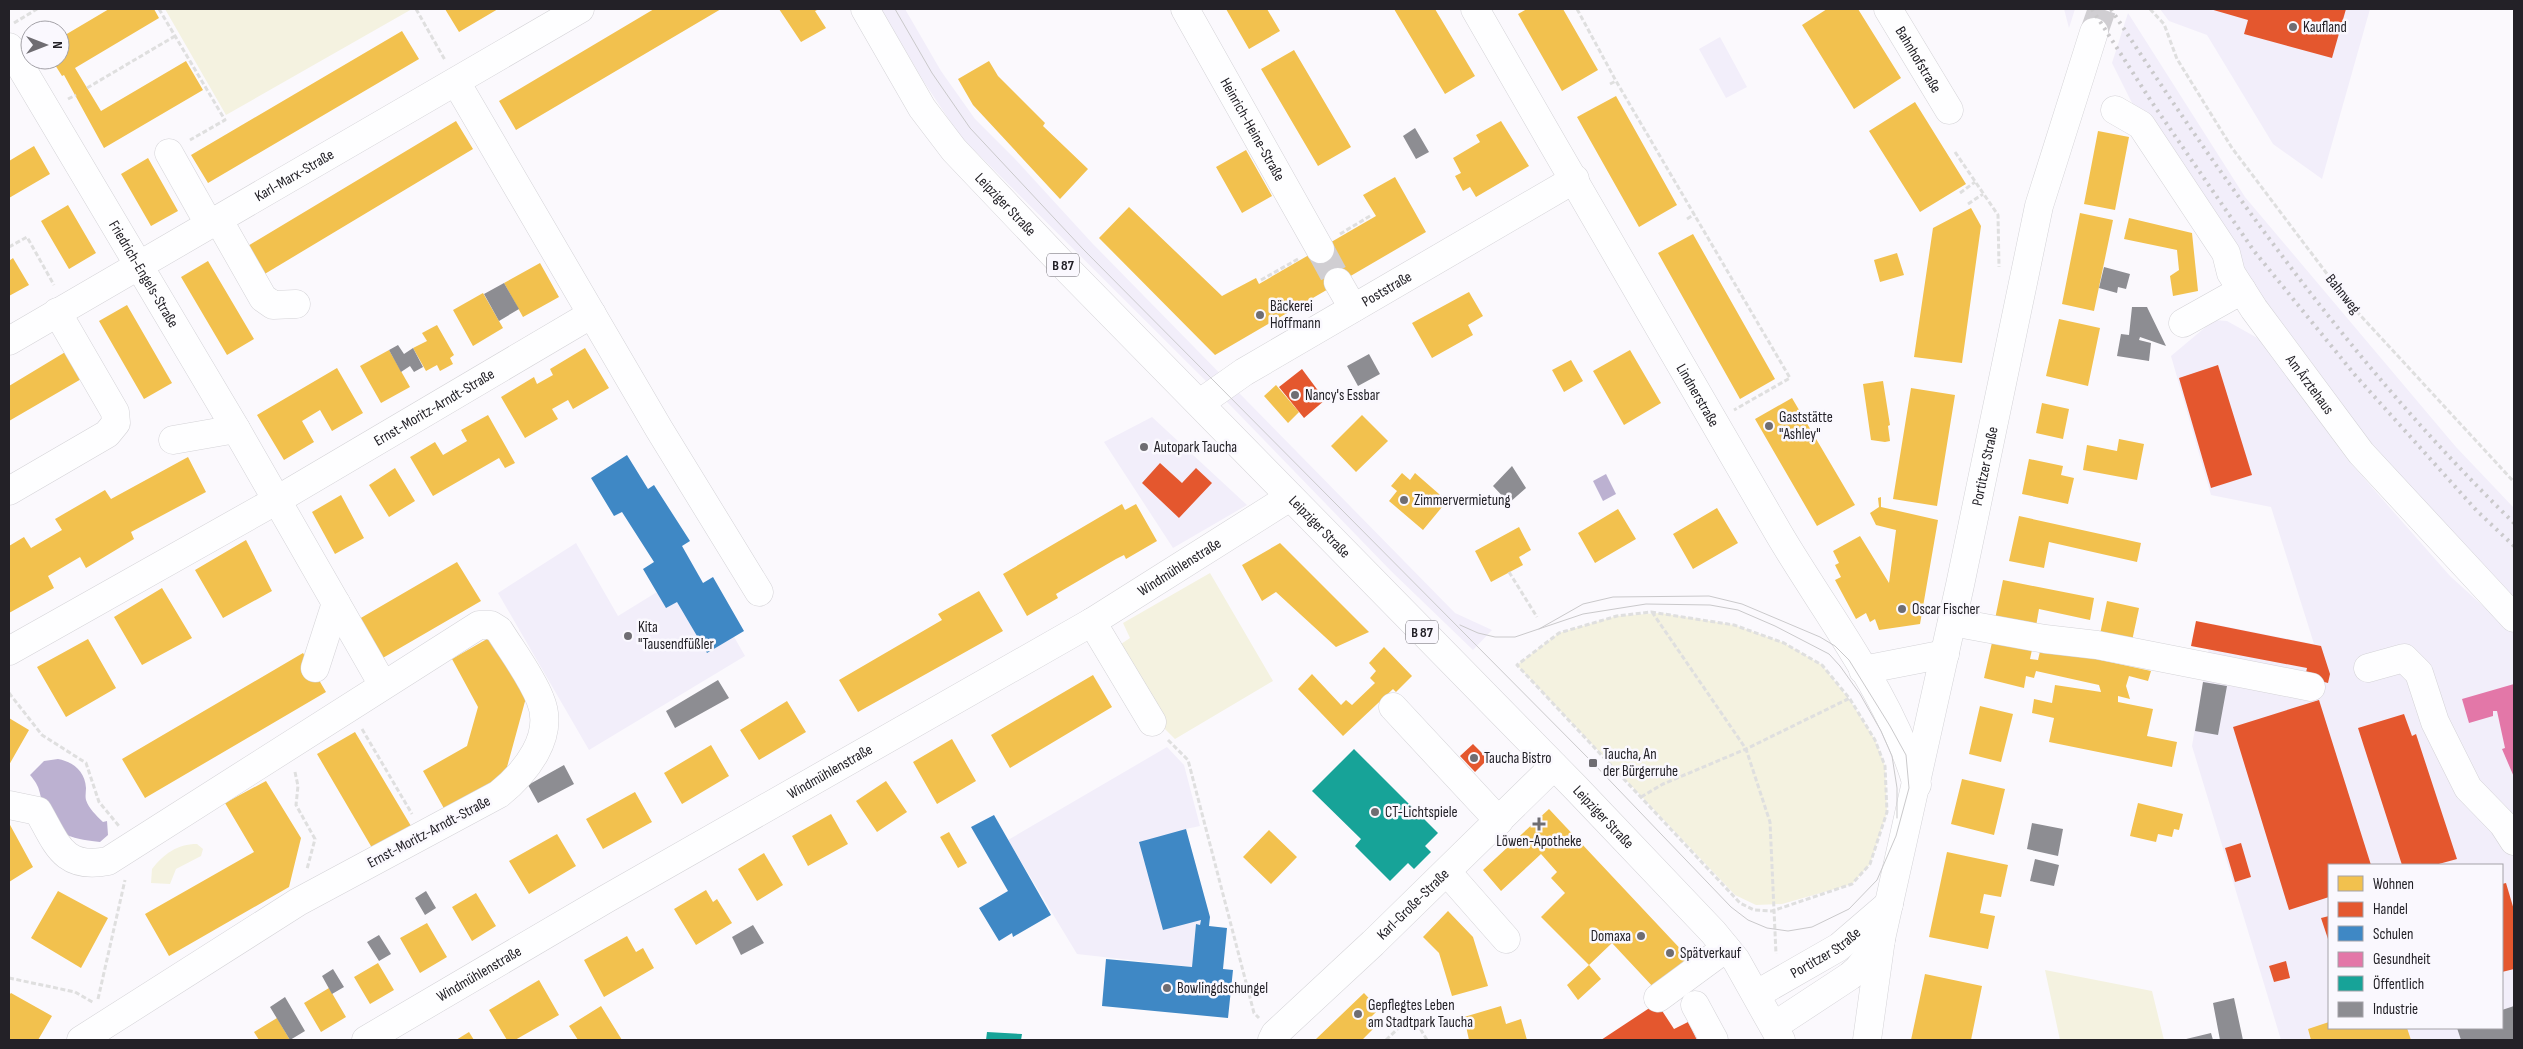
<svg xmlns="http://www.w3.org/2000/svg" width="2523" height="1049" font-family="'Sofia Sans Condensed',sans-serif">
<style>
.built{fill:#f2eefa;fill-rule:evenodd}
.green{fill:#f4f2e0}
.water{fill:#bcb1d1}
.homes{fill:#f2c14e}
.shops{fill:#e4572e}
.schools{fill:#3f88c5}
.health{fill:#e377a8}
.public{fill:#17a398}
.industry{fill:#8d8d92}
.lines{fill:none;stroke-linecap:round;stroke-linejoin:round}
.minor-tunnel{stroke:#d0ced2;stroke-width:28;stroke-dasharray:28 14;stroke-linecap:butt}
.major-tunnel{stroke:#d0ced2;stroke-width:28;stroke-dasharray:28 14;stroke-linecap:butt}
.minor-casing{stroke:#d4d3d7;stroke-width:29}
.major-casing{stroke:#d4d3d7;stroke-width:29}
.path{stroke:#dfdfdf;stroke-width:3;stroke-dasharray:5 2.5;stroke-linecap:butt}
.minor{stroke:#fefeff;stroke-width:28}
.major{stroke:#fefeff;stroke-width:28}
.tram{stroke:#cac9cb;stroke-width:1}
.rail{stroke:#cac9cb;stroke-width:4;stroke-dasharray:2.5 5;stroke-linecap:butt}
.poi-dot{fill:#6f6d72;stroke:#faf8fe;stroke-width:2}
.labels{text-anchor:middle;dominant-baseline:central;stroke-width:5;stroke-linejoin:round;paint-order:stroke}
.shield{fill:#faf8fe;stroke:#646268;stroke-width:1}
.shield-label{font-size:14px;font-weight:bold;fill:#232127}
.poi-label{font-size:15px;fill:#232127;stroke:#faf8fe;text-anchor:start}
.street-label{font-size:15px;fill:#232127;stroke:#faf8fe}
</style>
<rect width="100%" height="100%" fill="#fbf9fd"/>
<path class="built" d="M881 9H905L941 71 975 119 1015 159 1092 243 1455 613 1492 630 1473 650 1391 571 1230 405 960 136 924 82Z
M2064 9H2075L2069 28Z
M2160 9H2370L2322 179 2273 144 2207 35 2169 21Z
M2128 13 2245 197 2456 447 2514 508V602L2440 526 2332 397 2243 279 2134 107 2112 63Z
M1720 37 1747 87 1726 98 1699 49Z
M2214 320 2227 321 2261 340 2348 460 2450 576 2514 634V1040H2281L2192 746 2213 624 2314 644 2271 507 2211 495 2171 356ZM2329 865H2502V1028H2329Z
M1152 417 1247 505 1173 548 1104 442Z
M576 543 618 616 657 592 643 569 682 546 745 656 589 750 498 593Z
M1167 747 1184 765 1200 826 1186 829 1201 920 1200 925H1196L1192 967 1077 954 1008 840Z"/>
<path class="green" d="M165 9H412L226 115Z
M1210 573 1273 681 1175 739 1161 725 1115 648 1130 638 1123 623Z
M1660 613 1734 625 1784 643 1822 665 1851 702 1875 740 1885 766 1887 812 1870 864 1852 884 1782 904 1756 905 1735 895 1517 665 1559 633 1617 616Z
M197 844 203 849 201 856 176 869 170 884 151 883 152 869C164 854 177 844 197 844Z
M2045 970 2152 991 2164 1040H2060Z"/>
<path class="water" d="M1606 474 1616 494 1603 501 1593 481Z
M58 759C73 762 85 771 86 788 86 792 85 796 86 800 89 809 96 815 103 822L107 821 108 835 100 842C66 838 58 836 43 803 38 790 41 788 30 775L44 761Z"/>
<path class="homes" d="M109 9H154L159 18 75 68 101 111 186 61 203 90 104 148 64 75 62 76 52 60H60V38Z
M445 9H498L459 32Z
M654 9H721L516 130 499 101Z
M779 9H819L815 11 826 28 801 42Z
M1226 9H1267L1280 31 1249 49Z
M1394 9H1435L1475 76 1445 94Z
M1527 9H1563L1598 70 1562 91 1518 14Z
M1827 9H1858L1901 78 1854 109 1802 25Z
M402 31 419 59 208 183 191 155Z
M1294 50 1351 147 1318 166 1261 69Z
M989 61 998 76 1045 123 1043 126 1088 169 1060 199 973 105 958 79Z
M1616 96 1677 205 1639 227 1577 117Z
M1915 102 1966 184 1920 212 1869 131Z
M456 121 473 149 263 275 246 247Z
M1501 121 1529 166 1476 197 1470 187 1463 191 1455 176 1461 173 1453 158 1480 142 1476 135Z
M2098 131 2129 137 2115 210 2084 204Z
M34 146 50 174 9 198V161Z
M1246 150 1272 196 1242 213 1216 167Z
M148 158 178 211 151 226 121 174Z
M1395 177 1426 232 1215 355 1099 238 1129 207 1222 296 1256 278 1259 284 1376 216 1363 195Z
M68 205 96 253 69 269 41 221Z
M1971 208 1981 226 1962 363 1914 357 1933 228Z
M2080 213 2113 220 2094 311 2062 304Z
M2129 218 2192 233 2198 291 2173 296 2170 276 2179 270 2177 250 2124 239Z
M1693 234 1775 379 1740 399 1658 253Z
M1897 253 1904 275 1880 282 1874 260Z
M13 258 29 285 9 296V261Z
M208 261 254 339 227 355 181 277Z
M540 263 559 297 523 317 504 283Z
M1469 292 1483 316 1468 325 1473 335 1432 358 1412 323Z
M483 293 503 328 473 346 453 310Z
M127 305 172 383 144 399 99 321Z
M2059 319 2100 328 2088 386 2046 376Z
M437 325 454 355 450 358 453 364 440 371 437 365 426 371 413 348 427 341 422 333Z
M585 348 609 388 573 409 568 400 552 409 558 419 525 438 501 397 534 377 537 384 553 375 550 369Z
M389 350 410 387 381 403 360 366Z
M1630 350 1661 403 1624 425 1593 371Z
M67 351 83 378 9 421V386Z
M1571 360 1583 381 1564 392 1552 370Z
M337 368 363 413 332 431 320 410 302 421 314 442 284 460 257 415Z
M1883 381 1890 425 1888 426 1890 441 1885 442 1871 440 1863 384Z
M1276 385 1299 412 1288 423 1264 396Z
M1911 388 1955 395 1937 506 1893 499Z
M1792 398 1855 505 1817 526 1755 419Z
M2042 403 2069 409 2063 439 2036 433Z
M488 415 515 463 505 468 499 458 433 496 410 457 435 442 443 455 467 441 461 430Z
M1362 415 1388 441 1356 472 1331 446Z
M2119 439 2144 444 2137 480 2083 470 2087 445 2117 451Z
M188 457 206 492 131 532 134 539 86 568 80 557 48 576 54 588 9 613V546L24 537 31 548 62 530 55 519 105 490 111 499Z
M2029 459 2063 466 2061 475 2074 478 2068 504 2022 494Z
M395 468 415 501 389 517 369 485Z
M1402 473 1410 480 1415 473 1447 501 1423 530 1389 501 1397 491 1391 486Z
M341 495 364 538 335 554 312 512Z
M1881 497V507L1938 520 1920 624 1879 630 1875 619 1870 622 1866 613 1856 619 1835 580 1841 577 1835 565 1839 563 1833 551 1860 536 1889 583 1896 530 1876 525 1870 513 1879 507 1878 498Z
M1122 504 1125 510 1136 504 1157 541 1126 559 1124 555 1116 559 1056 594 1058 598 1027 616 1003 574Z
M1717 508 1738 543 1693 569 1673 534Z
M1618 509 1636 539 1595 563 1578 533Z
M2019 516 2141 543 2137 562 2049 542 2044 568 2009 561Z
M1519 527 1531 550 1519 557 1523 565 1491 582 1475 551Z
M246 540 272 591 223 618 195 570Z
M1280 543 1369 632 1336 647 1276 592 1262 601 1242 565Z
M457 562 481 601 381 659 359 619Z
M2003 580 2094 598 2090 620 2039 609 2035 632 1994 624Z
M162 588 192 638 142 665 114 617Z
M979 591 1003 631 858 712 839 680 942 620 938 614Z
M2107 601 2139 608 2132 641 2100 634Z
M494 635 527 694 504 778 446 812 423 771 467 746 478 707 452 659Z
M1993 638 2033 645 2030 659 2038 660 2041 647 2151 671 2148 681 2129 676 2126 686 2130 699 2118 696V702L2153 709 2147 736 2177 742 2172 767 2049 742 2054 718 2032 713 2034 699 2052 703 2055 685 2101 692 2099 685 2036 671 2034 678 2026 676 2024 688 1984 678Z
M88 639 116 688 66 717 37 667Z
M1384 647 1412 676 1396 692 1393 689 1343 736 1298 689 1312 674 1341 705 1346 700 1352 705 1375 683 1370 678 1376 671 1369 663Z
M303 653 326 692 145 798 122 759Z
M1093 675 1112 707 1010 768 991 735Z
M787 701 806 732 759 760 740 730Z
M1980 706 2013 714 2001 762 1969 754Z
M9 718 29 730 9 765Z
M355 732 414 831 375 853 317 754Z
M952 739 976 781 937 804 913 762Z
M711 745 729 776 682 804 664 773Z
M1962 779 2005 789 1994 835 1951 824Z
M266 781 301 838 289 887 169 956 145 914 254 852 225 803Z
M886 781 907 812 877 832 856 801Z
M635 792 652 822 603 849 586 819Z
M2138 803 2183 814 2179 830 2174 829 2172 837 2158 834 2156 842 2130 836Z
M1549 809 1688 957 1654 988 1612 943 1589 965 1541 917 1565 893 1551 878 1557 872 1541 854 1501 891 1483 870Z
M831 814 848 844 808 866 792 836Z
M9 823 33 867 9 882Z
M1269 830 1297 857 1271 884 1243 857Z
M949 832 967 863 958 868 940 837Z
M557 834 576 866 529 894 509 861Z
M1947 852 2008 865 2001 897 1984 894 1980 913 1995 916 1988 949 1929 937Z
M764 853 783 885 757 901 738 869Z
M706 890 713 902 717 899 732 923 696 945 674 909Z
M58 891 108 918 81 968 31 938Z
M476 893 496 926 472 941 452 907Z
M1448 911 1473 937 1488 986 1452 996 1439 953 1423 937Z
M427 923 447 957 420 973 400 938Z
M627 936 636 952 643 948 654 968 604 997 584 960Z
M378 963 394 990 370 1004 354 977Z
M1589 965 1601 979 1578 1000 1567 985Z
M1925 974 1982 986 1971 1040H1911Z
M539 980 559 1015 515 1040H507L489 1010Z
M329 988 346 1017 321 1032 304 1003Z
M11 993 52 1016 38 1040H9V995Z
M1364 993 1379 1009 1368 1020 1375 1027 1362 1040H1315Z
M601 1006 622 1040H578L569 1026Z
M1501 1006 1506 1024 1521 1019 1527 1040H1469L1464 1017Z
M277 1018 290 1040H259L254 1032Z
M2329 1022V1028H2407L2411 1040H2311L2308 1029Z
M469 1032 474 1040H456Z"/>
<path class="shops" d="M2210 9H2346L2332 58 2244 34 2248 20Z
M2218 365 2252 475 2211 488 2179 378Z
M1302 369 1325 400 1304 418 1279 387Z
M1160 463 1182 483 1196 468 1212 483 1179 518 1142 483Z
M2196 621 2321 646 2330 674 2328 683 2305 677 2307 668 2191 646Z
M2319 700 2371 865H2329V897L2289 910 2233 727Z
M2404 714 2412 736 2416 734 2457 859 2435 865H2402L2358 728Z
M1473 744 1488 759 1475 772 1460 756Z
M2241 843 2251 877 2235 882 2225 848Z
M2506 883 2514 910V969L2502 972V884Z
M2329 916V942L2321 918Z
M2286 961 2290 978 2274 982 2269 966Z
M1657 1003 1674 1029 1688 1022 1697 1040H1601Z"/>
<path class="schools" d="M627 455 648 489 654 485 690 541 682 546 703 583 713 577 744 631 707 653 677 602 666 608 643 569 654 562 622 512 614 516 591 478Z
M994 815 1051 915 1013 937 1012 933 999 941 979 908 1008 891 971 827Z
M1186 829 1210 917 1209 926 1227 928 1223 969 1233 970 1228 1018 1102 1006 1106 959 1192 967 1196 924 1200 925 1201 920 1163 930 1139 842Z"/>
<path class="health" d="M2514 684V777L2502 749 2505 748 2497 711H2493V716L2469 723 2462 699Z"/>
<path class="public" d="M1354 749 1438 833 1425 846 1431 852 1414 869 1408 863 1390 881 1355 846 1361 839 1312 791Z
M987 1032 1022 1034 1021 1040H986Z"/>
<path class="industry" d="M1415 128 1429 152 1416 159 1403 136Z
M2104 267 2130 274 2126 289 2118 287 2117 293 2099 288Z
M504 283 519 309 499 321 484 294Z
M2132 307H2147L2166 346 2140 337 2139 340 2151 343 2149 361 2117 356 2121 334 2129 335Z
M398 345 404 354 413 348 423 367 414 372 410 366 401 372 389 350Z
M1369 354 1380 374 1358 386 1347 366Z
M1512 466 1526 488 1509 503 1493 486Z
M718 680 729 698 675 728 666 711Z
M2203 682 2227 686 2218 735 2195 731Z
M564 765 574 784 538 803 528 785Z
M2032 823 2063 829 2058 856 2027 849Z
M2035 859 2059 865 2054 886 2030 881Z
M426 891 436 908 425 915 415 898Z
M753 925 764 943 741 955 732 937Z
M379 935 391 954 379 961 367 942Z
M333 969 344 987 332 994 322 976Z
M285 997 305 1031 290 1040 270 1007Z
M2234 998 2243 1040H2220L2213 1003Z
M2514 1006V1040H2461L2457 1028H2502V1010Z
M2211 1033 2213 1040H2182Z"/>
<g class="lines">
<path class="minor-tunnel" d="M1320 249 1338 282"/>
<path class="major-tunnel" d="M2094 32 2102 9"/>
<g class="minor-casing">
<g id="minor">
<path id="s1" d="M1185 9 1320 249"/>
<path id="s2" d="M1475 9C1576 184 1676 359 1779 534 1825 612 1892 697 1917 785"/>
<path id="s3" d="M1888 9 1949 110"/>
<path id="s4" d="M9 47 236 429 383 685"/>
<path d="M456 82 659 429 759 592"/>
<path id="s5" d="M2115 110 2141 125 2226 253 2231 273 2254 309 2361 453 2514 618"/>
<path d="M169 153 209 224"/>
<path d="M218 219 263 298 273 305 296 304"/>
<path d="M1338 282 1353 308"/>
<path d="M2183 323 2242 290"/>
<path id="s6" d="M9 341 580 9"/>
<path id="s7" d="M1200 403 1244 372 1575 179"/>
<path d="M173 440 236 429"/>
<path d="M9 491 107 434 116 423 115 412 57 312"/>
<path d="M1092 622 1152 722"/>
<path d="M1952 622 2045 639 2097 645 2311 687"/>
<path id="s8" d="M9 651 277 500 592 314"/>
<path d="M315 668 336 603"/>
<path d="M2368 668 2404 658 2419 673 2435 722 2468 788 2503 824 2514 841"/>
<path d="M1863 670 1945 654"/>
<path d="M1393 707 1499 821"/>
<path d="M9 805 38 811C57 844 63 870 108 861L479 625H491L499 630C512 651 531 676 540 699 556 736 525 773 499 794L298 902 81 1040"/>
<path d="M1447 872 1506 939"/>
<path d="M1658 998 1726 948"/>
<path d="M1695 1005 1714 1040"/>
<path id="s9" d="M366 1040 606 899 1092 622 1290 497"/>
<path id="s10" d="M1272 1040 1275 1034 1373 943 1554 766"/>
</g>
</g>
<g class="major-casing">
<g id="major">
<path id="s11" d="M865 9 922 108 954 150 1070 272 1575 787 1713 932 1736 960 1781 1040"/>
<path id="s12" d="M1757 994 1839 947 1889 904"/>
<path d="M1774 1026 1850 976 1858 969 1881 940"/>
<path id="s13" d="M1867 1040 1881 939 1960 585 2039 206 2094 32"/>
</g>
</g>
<path class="path" d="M159 9 225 120 190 140
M416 9 445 60
M1577 9 1616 81 1790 378 1734 410
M2150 9 2164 24 2177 59 2232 148 2349 303 2514 482
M14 23 37 9
M1610 84 1616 81
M87 88 175 36
M68 99 76 95
M1955 152 1998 215 1999 267
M1960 193 1975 182
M1968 204 1983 194
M1687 219 1695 214
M1340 234 1370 216
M9 247 27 237 54 285
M1261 280 1298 259
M1509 572 1537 617
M1651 612 1734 625 1784 643 1822 665 1850 699 1875 740 1885 766 1887 812 1870 864 1852 884 1772 911 1754 910 1740 903 1517 665 1559 633 1617 616Z
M1652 612 1746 749 1770 822 1776 954
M9 693 42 735 86 763 99 802 119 826
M362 729 412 814
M1168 740 1188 760 1254 1013 1259 1018
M295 772 298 786 296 805 315 839 307 869
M1641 797 1663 784 1746 749 1850 698
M9 978 75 992 94 1003
M98 999 125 880
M1386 1040 1412 1015 1427 1040"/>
<use href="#minor" class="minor"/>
<use href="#major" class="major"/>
<path class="tram" d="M895 9 932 73 970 128 1083 249 1593 763 1731 907 1748 920 1767 928 1788 931 1812 927 1849 909 1877 880 1896 836 1909 788 1906 755 1890 726 1849 660 1835 646 1820 637 1742 604 1709 596 1613 597 1583 604 1539 629
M1460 625 1478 633 1495 637H1515L1583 614 1646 604 1710 605 1738 610 1775 626 1829 654 1840 666 1860 694 1881 731 1892 756 1897 788V818"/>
<path class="rail" d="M2092 9 2151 101 2254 251 2355 375 2477 511 2514 546
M2111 9C2230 192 2357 370 2514 523"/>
</g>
<g class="poi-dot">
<circle cx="2293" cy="27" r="5"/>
<circle cx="1260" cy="315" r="5"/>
<circle cx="1295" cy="395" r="5"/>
<circle cx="1769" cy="426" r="5"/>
<circle cx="1144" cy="447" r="5"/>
<circle cx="1404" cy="500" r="5"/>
<circle cx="1902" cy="609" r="5"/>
<circle cx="628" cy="636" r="5"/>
<circle cx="1474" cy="758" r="5"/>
<rect x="1588" y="758" width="10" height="10" rx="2.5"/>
<circle cx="1375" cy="812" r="5"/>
<path d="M1536.5 816.5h5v5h5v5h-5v5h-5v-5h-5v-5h5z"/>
<circle cx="1641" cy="936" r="5"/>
<circle cx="1670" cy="953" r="5"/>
<circle cx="1167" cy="988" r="5"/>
<circle cx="1358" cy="1014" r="5"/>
</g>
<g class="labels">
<g class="shield">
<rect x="1047" y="253.5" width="32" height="23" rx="4"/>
<rect x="1406" y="620.5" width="32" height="23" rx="4"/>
</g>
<g class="shield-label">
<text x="1063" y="265">B 87</text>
<text x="1422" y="632">B 87</text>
</g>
<g class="poi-label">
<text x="2303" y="27">Kaufland</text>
<text x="1270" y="306">Bäckerei<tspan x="1270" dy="17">Hoffmann</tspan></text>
<text x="1305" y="395">Nancy's Essbar</text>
<text x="1779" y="417">Gaststätte<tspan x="1779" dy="17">"Ashley"</tspan></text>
<text x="1154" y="447">Autopark Taucha</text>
<text x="1414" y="500">Zimmervermietung</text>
<text x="1912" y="609">Oscar Fischer</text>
<text x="638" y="627">Kita<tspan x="638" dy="17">"Tausendfüßler</tspan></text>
<text x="1603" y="754">Taucha, An<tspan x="1603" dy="17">der Bürgerruhe</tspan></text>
<text x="1484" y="758">Taucha Bistro</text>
<text x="1385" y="812">CT-Lichtspiele</text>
<text x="1539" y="841" text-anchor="middle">Löwen-Apotheke</text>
<text x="1631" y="936" text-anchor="end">Domaxa</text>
<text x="1680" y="953">Spätverkauf</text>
<text x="1177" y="988">Bowlingdschungel</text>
<text x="1368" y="1005">Gepflegtes Leben<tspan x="1368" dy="17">am Stadtpark Taucha</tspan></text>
</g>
<g class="street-label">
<text stroke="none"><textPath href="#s3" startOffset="59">Bahnhofstraße</textPath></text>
<text stroke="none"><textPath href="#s1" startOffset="138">Heinrich-Heine-Straße</textPath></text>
<text stroke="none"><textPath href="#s6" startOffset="330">Karl-Marx-Straße</textPath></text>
<text stroke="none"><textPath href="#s11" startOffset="242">Leipziger Straße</textPath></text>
<text stroke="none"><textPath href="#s4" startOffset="264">Friedrich-Engels-Straße</textPath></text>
<text stroke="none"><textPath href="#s7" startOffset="219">Poststraße</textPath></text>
<text transform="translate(2343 294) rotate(51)">Bahnweg</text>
<text stroke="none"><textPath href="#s5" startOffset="341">Am Ärztehaus</textPath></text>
<text stroke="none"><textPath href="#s2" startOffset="446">Lindnerstraße</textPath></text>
<text stroke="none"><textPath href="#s8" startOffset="490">Ernst-Moritz-Arndt-Straße</textPath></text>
<text stroke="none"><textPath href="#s13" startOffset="586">Portitzer Straße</textPath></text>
<text stroke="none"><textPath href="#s11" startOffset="692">Leipziger Straße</textPath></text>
<text stroke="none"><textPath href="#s9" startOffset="941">Windmühlenstraße</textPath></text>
<text stroke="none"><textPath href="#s9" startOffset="536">Windmühlenstraße</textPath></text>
<text stroke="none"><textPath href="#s11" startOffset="1098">Leipziger Straße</textPath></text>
<text transform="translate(429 832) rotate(-28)">Ernst-Moritz-Arndt-Straße</text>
<text stroke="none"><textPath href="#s10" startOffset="196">Karl-Große-Straße</textPath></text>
<text stroke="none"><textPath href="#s12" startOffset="80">Portitzer Straße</textPath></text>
<text stroke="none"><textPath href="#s9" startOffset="131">Windmühlenstraße</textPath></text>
</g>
</g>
<rect width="2523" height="1049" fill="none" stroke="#232127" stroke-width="20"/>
<rect x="2328" y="864" width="175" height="165" fill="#faf8fe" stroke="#a4a2a8"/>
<rect x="2338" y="876" width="25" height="15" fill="#f2c14e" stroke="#a4a2a8"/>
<text x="2373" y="889" font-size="15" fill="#232127">Wohnen</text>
<rect x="2338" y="902" width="25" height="15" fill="#e4572e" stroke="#a4a2a8"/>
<text x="2373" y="914" font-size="15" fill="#232127">Handel</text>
<rect x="2338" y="926" width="25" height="15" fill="#3f88c5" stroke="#a4a2a8"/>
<text x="2373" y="939" font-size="15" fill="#232127">Schulen</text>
<rect x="2338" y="952" width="25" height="15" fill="#e377a8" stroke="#a4a2a8"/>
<text x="2373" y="964" font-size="15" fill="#232127">Gesundheit</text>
<rect x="2338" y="976" width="25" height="15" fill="#17a398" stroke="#a4a2a8"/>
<text x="2373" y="989" font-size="15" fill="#232127">Öffentlich</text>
<rect x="2338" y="1002" width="25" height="15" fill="#8d8d92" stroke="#a4a2a8"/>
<text x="2373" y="1014" font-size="15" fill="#232127">Industrie</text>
<g transform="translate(45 45) rotate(90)"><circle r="24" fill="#faf8fe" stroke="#a4a2a8"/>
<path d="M0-4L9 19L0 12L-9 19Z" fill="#6f6d72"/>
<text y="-8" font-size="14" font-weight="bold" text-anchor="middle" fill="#232127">N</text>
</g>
</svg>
